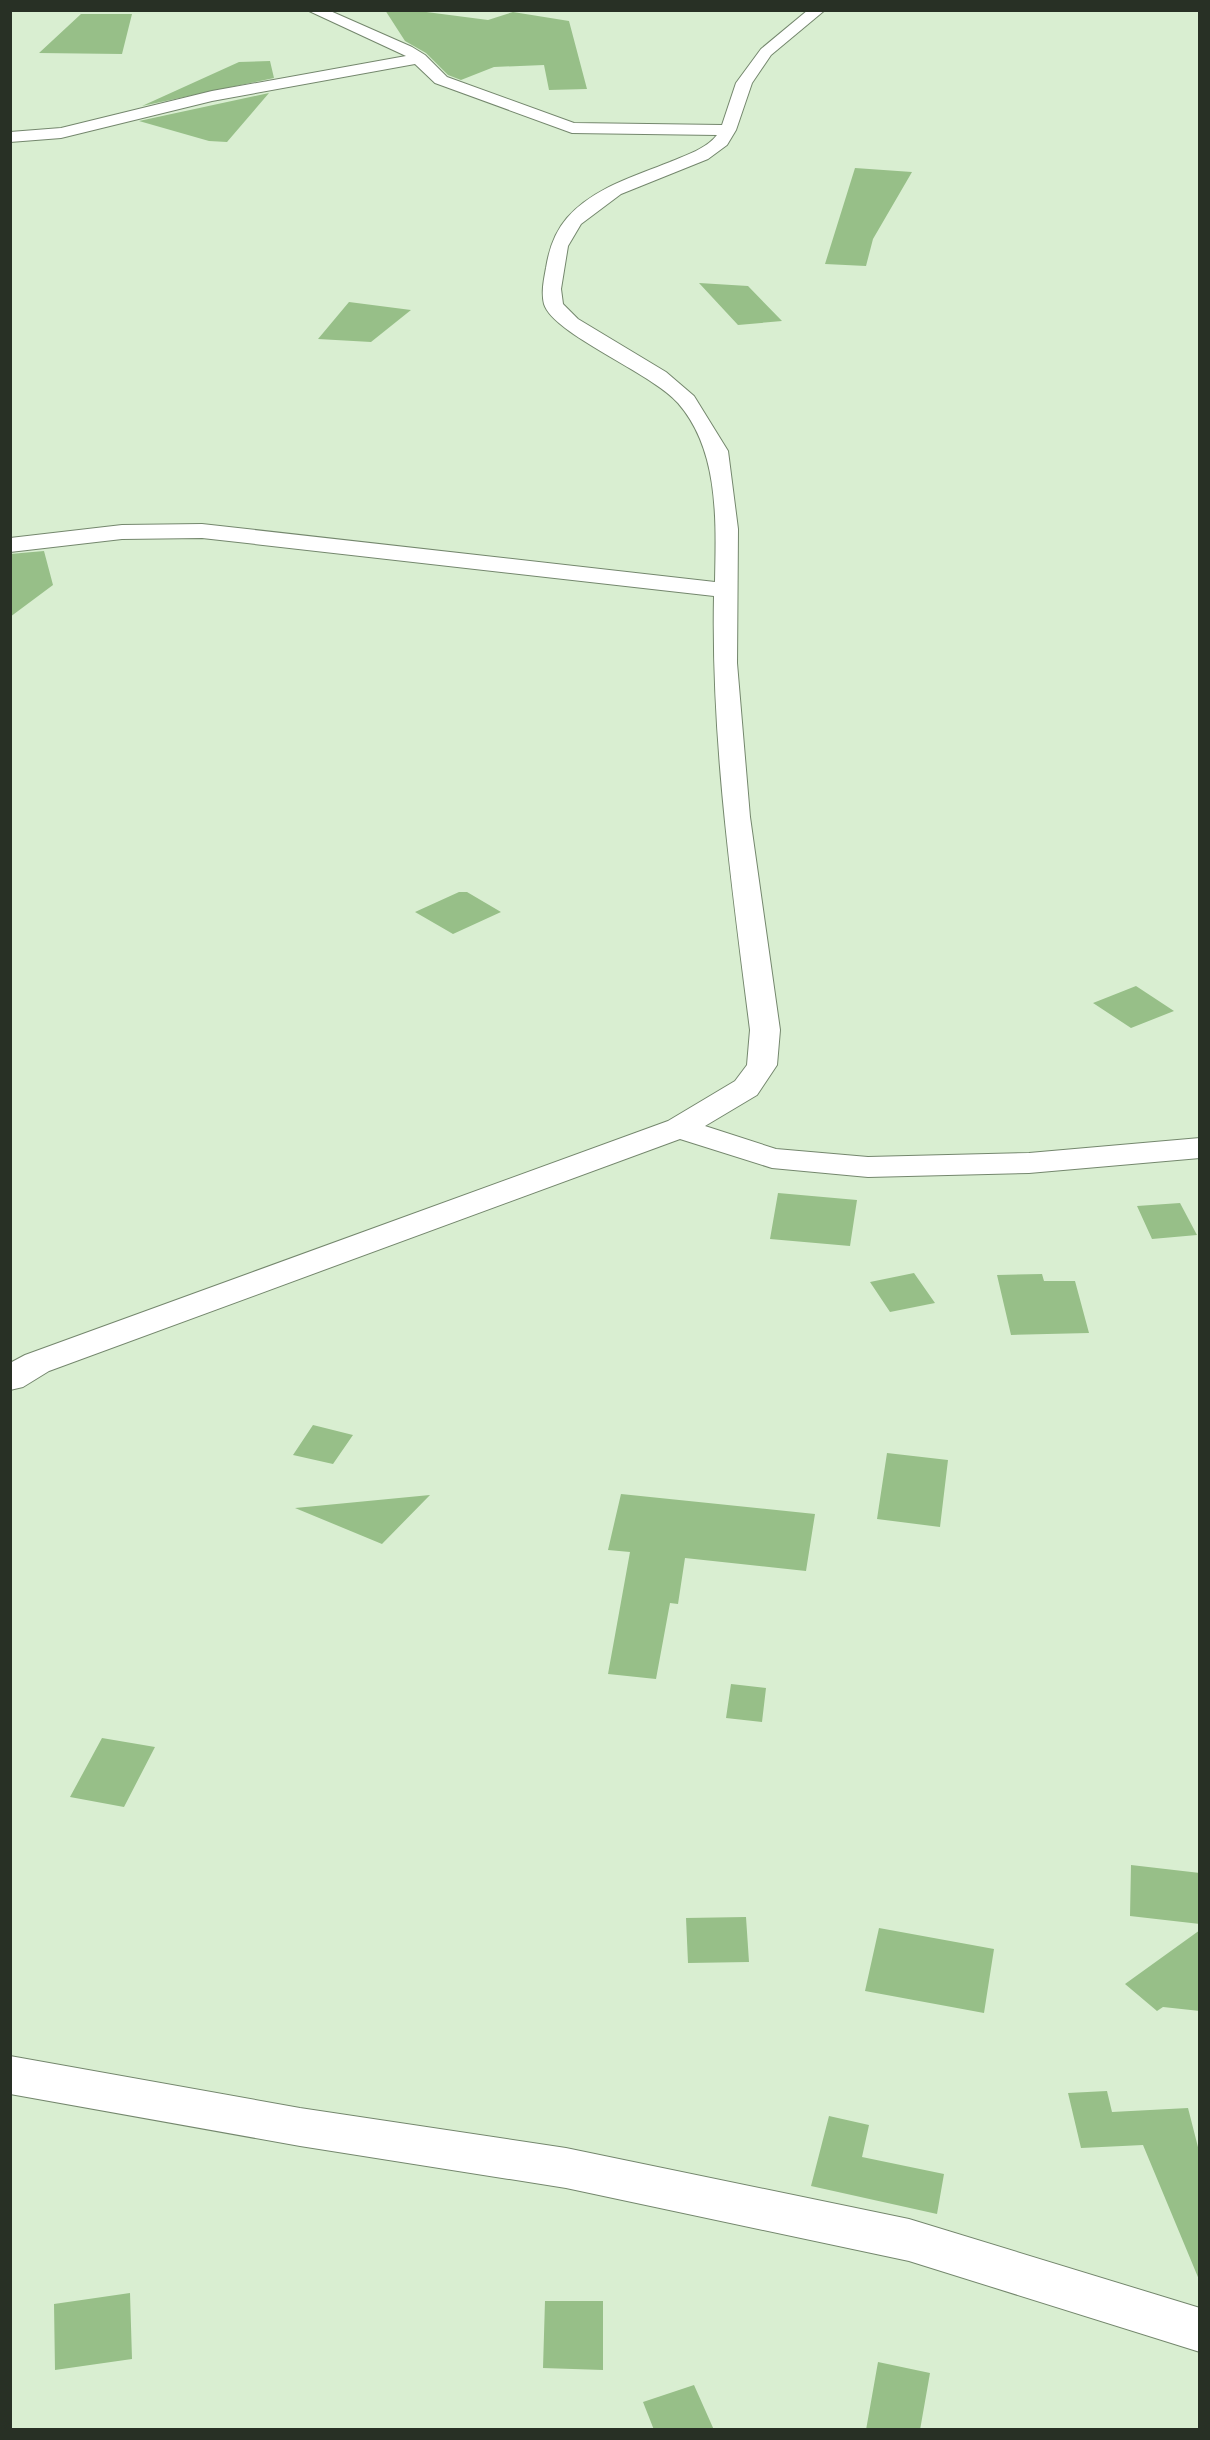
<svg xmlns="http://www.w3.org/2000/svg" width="1210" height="2440" font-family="'Alegreya Sans',sans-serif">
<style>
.building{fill:#97bf88}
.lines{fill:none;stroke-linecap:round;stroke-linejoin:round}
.minor-casing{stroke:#74876d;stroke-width:2}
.minor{fill:#fff;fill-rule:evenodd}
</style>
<rect width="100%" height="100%" fill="#d9eed1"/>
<path class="building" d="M385 10H411L488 20 513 12 569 21 587 89 549 90 544 65 494 67 461 80 448 75 426 53 405 41Z
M81 14H132L122 54 39 53Z
M270 61 274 78 142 106 239 62Z
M269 93 227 142 209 141 139 121Z
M855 168 912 172 873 239 866 266 825 264Z
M699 283 748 286 782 321 738 325Z
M349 302 411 310 371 342 318 339Z
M44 551 53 585 10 617V554Z
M459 892H467L501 912 453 934 415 912Z
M1136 986 1174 1011 1131 1028 1093 1003Z
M778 1193 857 1200 850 1246 770 1239Z
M1180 1203 1197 1235 1152 1239 1137 1206Z
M914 1273 935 1303 890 1312 870 1282Z
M1042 1274 1044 1281H1075L1089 1333 1011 1335 997 1275Z
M313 1425 353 1435 333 1464 293 1455Z
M887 1453 948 1460 940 1527 877 1519Z
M621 1494 815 1514 806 1571 685 1558 678 1604 670 1603 656 1679 608 1674 630 1552 608 1550Z
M430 1495 382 1544 295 1508Z
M731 1684 766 1688 762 1722 726 1718Z
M102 1738 155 1747 124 1807 70 1797Z
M1131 1865 1200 1873V1924L1130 1916Z
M746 1917 749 1962 688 1963 686 1918Z
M879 1928 994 1949 984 2013 865 1991Z
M1200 1930V2011L1163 2007 1157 2011 1125 1984Z
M1107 2091 1112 2112 1188 2108 1200 2155V2282L1143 2145 1081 2148 1068 2093Z
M829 2116 869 2125 862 2157 944 2174 937 2214 811 2186Z
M130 2293 132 2359 55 2370 54 2304Z
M545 2301H603V2370L543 2368Z
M878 2362 930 2373 920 2430H866Z
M694 2385 714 2430H654L643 2402Z"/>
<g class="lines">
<g class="minor-casing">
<path id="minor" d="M307 10H328L412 47 425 55 447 77 574 123 722 125 736 83 761 49 808 10H825L771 55 752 83 736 130 727 145 708 159 621 194 581 224 568 246 561 289 563 304 578 319 666 372 694 396 728 451 738 529 737 663 750 817 780 1030 777 1065 757 1095 705 1126 776 1149 868 1157 1029 1153 1200 1138V1158L1029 1173 868 1177 772 1168 680 1139 49 1371 23 1387 10 1390V1363L25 1355 668 1121 735 1081 747 1065 750 1030C732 886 711 741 714 596L202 538 122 539 10 552V538L122 525 202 524 715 582C716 523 720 451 678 403 652 373 553 334 544 304 541 292 544 279 546 268 549 249 555 232 567 218 593 188 635 176 670 162 686 155 706 149 717 135L572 133 435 83 415 64 212 101 61 138 10 142V132L61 128 212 91 406 56Z
M10 2056 300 2108 566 2148 909 2219 1200 2308V2352L909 2261 566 2188 300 2146 10 2094Z"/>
</g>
<use href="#minor" class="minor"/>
</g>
<rect width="1210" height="2440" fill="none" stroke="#283025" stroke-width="24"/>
</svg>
